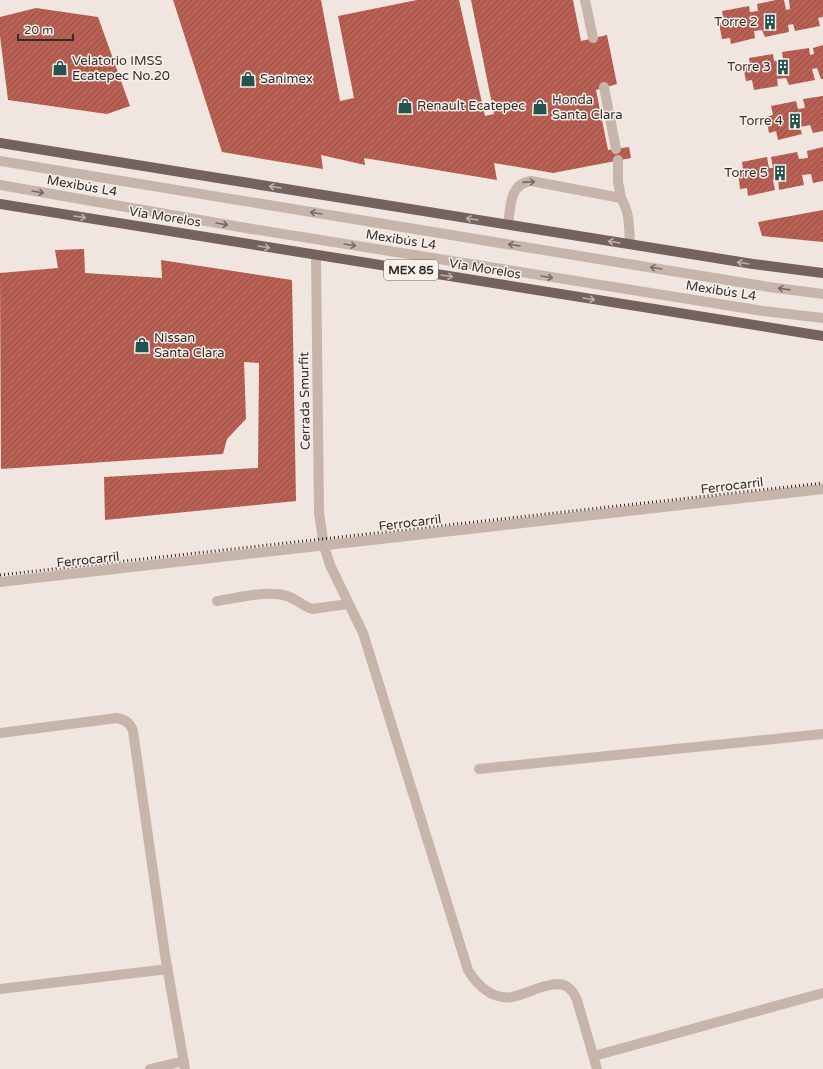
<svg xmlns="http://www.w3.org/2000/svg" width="823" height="1069" font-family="'Varela Round',sans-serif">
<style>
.building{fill:url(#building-hatch)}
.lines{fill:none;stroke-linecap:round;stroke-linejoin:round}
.service{stroke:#c7b5ac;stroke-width:10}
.minor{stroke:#c7b5ac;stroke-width:10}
.primary{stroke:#76625d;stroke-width:10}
.rail{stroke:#362c2a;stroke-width:3;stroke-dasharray:1 3;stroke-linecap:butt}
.oneway{stroke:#776a64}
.oneway2{stroke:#beb0ab}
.labels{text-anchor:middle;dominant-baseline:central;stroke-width:3;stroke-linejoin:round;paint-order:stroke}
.shield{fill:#f8f0eb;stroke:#706764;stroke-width:1}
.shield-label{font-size:12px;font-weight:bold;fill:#362c2a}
.poi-label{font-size:13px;fill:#362c2a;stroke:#f8f0eb;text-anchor:start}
.street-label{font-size:13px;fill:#362c2a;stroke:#f8f0eb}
</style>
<defs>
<pattern id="building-hatch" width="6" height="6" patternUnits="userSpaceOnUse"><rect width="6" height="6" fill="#b96054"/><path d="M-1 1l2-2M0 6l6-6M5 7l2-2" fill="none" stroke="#974f46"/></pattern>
</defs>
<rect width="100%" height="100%" fill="#f0e6df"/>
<path class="building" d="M173 0H321L340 101 354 98 338 16 417 0H459L485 116 494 114 471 0H573L581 41 607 35 617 84 596 90 608 150 629 147 631 158 553 173 494 163 497 180 364 158 365 165 321 155 323 169 222 152Z
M776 0H784L786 10 790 9 789 0H823V17L818 18 820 26 795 31 793 24 788 25 789 32 765 37 762 30 754 31 755 38 731 44 730 38 722 39 719 23 724 21 722 11 749 6 750 12 758 11 757 4Z
M36 8 98 17 130 106 107 114 8 100 0 36V17Z
M823 45V79H821L817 68 812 69 815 80 789 85 786 78 777 79 778 86 754 90 752 80 746 81 743 66 750 65 749 58 773 54 774 61 783 60 782 52 809 48 810 55 814 54 813 48Z
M823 96V131L813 133 810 125 800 127 802 134 778 140 776 131 769 133 766 117 773 115 771 106 796 101 798 109 805 108 803 99Z
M823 147V181L813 183 811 174 802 175 804 185 779 190 778 178 773 180 775 190 748 196 747 188 740 189 738 171 743 170 742 162 767 157 769 168H773L771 157 797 152 799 159 808 158 807 151Z
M823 210V242L762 236 758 222Z
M84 249 85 273 162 278 161 260 292 280 296 501 105 520 104 477 258 468 259 363 244 362 246 419 227 439 223 454 1 469 0 273 58 268 55 250Z"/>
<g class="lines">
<path class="service" d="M585 0 593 38
M604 87 616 149
M618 160V182L621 198
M0 161 769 287 823 294
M0 185 240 227 763 311 823 318
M508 224C511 206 509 184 531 181L621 198C630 213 629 228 630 244
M324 546 330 565 363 633 468 970C477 985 492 1000 512 997 522 995 532 990 542 987 549 985 558 982 566 986 571 989 575 995 577 1000L597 1069
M217 601C238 598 266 590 287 596 296 599 303 606 312 609L348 604
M0 733 117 718C126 720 130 723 133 731L165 955 185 1069
M479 769 823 734
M0 989 168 969
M594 1056 823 993
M150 1069 184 1061"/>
<path class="minor" d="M316 255 319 513 324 546
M0 582 823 489"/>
<path class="primary" d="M0 143 753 264 823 273
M0 204 823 336"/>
<path class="rail" d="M0 575 823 483"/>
</g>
<defs><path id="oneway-shaft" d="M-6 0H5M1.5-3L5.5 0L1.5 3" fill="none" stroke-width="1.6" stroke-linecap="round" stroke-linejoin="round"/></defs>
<g class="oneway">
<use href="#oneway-shaft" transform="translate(529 182) rotate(-4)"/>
<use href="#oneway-shaft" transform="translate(38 192) rotate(10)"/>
<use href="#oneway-shaft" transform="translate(316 213) rotate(-171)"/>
<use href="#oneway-shaft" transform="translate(222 224) rotate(10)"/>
<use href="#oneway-shaft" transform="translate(350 245) rotate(9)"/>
<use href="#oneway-shaft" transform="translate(514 245) rotate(-171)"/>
<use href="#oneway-shaft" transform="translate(656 268) rotate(-171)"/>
<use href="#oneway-shaft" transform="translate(547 277) rotate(9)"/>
<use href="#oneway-shaft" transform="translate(784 289) rotate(-172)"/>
</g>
<g class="oneway2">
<use href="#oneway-shaft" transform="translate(275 187) rotate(-171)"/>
<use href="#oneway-shaft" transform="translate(80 217) rotate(9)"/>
<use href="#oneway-shaft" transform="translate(472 219) rotate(-171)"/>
<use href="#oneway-shaft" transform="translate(614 242) rotate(-171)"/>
<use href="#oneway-shaft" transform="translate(264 247) rotate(9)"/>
<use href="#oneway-shaft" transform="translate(743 263) rotate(-171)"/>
<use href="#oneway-shaft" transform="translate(447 276) rotate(9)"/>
<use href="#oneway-shaft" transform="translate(589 299) rotate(9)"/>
</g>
<defs>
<g id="building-bare" transform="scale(1.2)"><path d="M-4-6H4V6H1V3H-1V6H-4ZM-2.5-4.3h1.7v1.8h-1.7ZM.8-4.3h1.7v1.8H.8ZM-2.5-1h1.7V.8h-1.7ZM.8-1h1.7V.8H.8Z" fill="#245350" stroke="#f8f0eb" stroke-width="2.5" paint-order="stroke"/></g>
<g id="shop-bare" transform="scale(1.2)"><path d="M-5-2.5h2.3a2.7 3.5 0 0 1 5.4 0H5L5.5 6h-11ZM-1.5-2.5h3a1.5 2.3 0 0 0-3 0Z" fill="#245350" stroke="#f8f0eb" stroke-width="2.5" paint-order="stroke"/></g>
</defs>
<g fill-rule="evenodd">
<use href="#building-bare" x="770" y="22"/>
<use href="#building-bare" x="783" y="67"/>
<use href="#shop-bare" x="60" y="68"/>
<use href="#shop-bare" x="248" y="79"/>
<use href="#shop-bare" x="405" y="106"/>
<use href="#shop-bare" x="540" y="107"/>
<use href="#building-bare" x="795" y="121"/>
<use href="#building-bare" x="780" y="173"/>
<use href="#shop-bare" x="142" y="345"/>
</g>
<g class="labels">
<rect class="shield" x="384" y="260" width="54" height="20" rx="3"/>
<g class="shield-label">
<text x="411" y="270">MEX 85</text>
</g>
<g class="poi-label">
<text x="758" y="22" text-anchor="end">Torre 2</text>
<text x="72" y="61">Velatorio IMSS<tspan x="72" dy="15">Ecatepec No.20</tspan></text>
<text x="771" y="67" text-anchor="end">Torre 3</text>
<text x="260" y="79">Sanimex</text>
<text x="552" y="100">Honda<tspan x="552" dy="15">Santa Clara</tspan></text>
<text x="417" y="106">Renault Ecatepec</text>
<text x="783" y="121" text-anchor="end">Torre 4</text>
<text x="768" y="173" text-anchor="end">Torre 5</text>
<text x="154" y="338">Nissan<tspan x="154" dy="15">Santa Clara</tspan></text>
</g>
<g class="street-label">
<text transform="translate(82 186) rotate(10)">Mexibús L4</text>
<text transform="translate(165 217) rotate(9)">Vía Morelos</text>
<text transform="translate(401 240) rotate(9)">Mexibús L4</text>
<text transform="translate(485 269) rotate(9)">Vía Morelos</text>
<text transform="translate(721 291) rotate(9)">Mexibús L4</text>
<text transform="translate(305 401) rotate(-91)">Cerrada Smurfit</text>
<text transform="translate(732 486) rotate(-7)">Ferrocarril</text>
<text transform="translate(410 523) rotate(-7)">Ferrocarril</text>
<text transform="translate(88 560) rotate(-6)">Ferrocarril</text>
</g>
</g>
<path d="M18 34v6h55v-6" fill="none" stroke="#362c2a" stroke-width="2"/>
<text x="24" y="34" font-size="12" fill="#362c2a" stroke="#f8f0eb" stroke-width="3" paint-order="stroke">20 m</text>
</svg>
